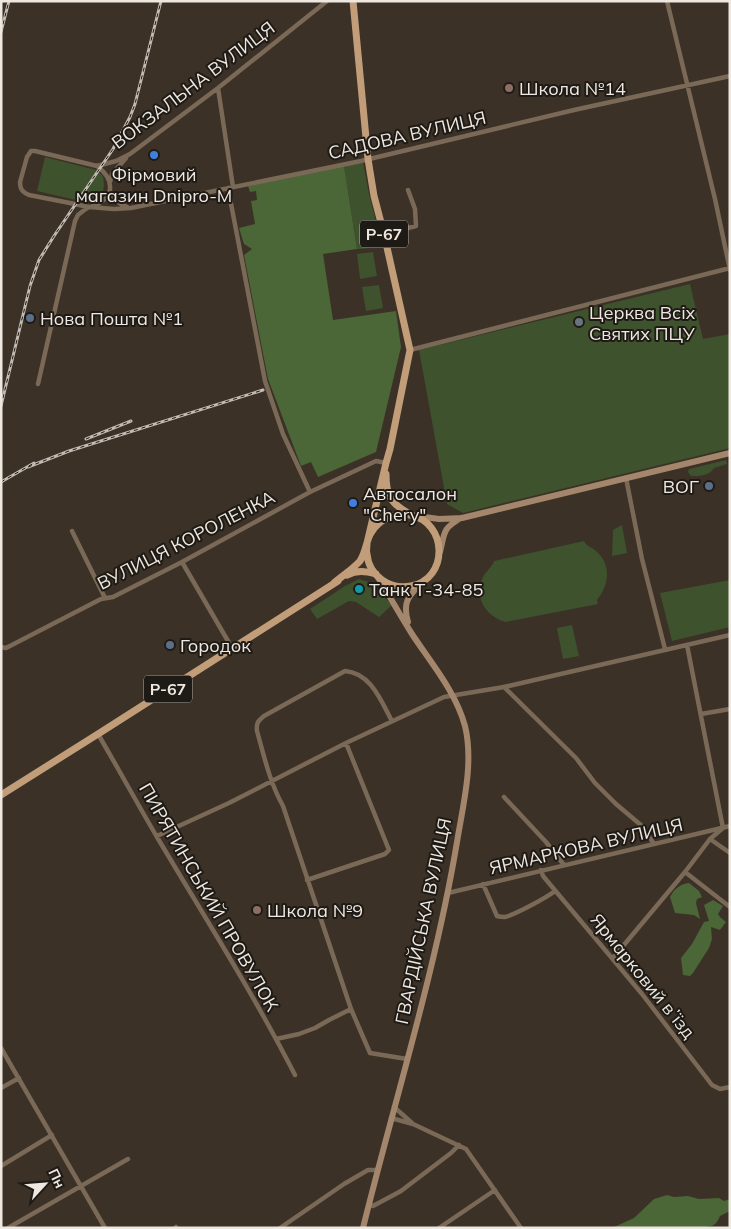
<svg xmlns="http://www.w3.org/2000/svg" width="731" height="1229" font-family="Mulish,sans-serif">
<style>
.green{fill:#3e522e}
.forest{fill:#4b6637}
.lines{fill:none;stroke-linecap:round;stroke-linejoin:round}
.street{stroke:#7b6957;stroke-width:4.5}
.secondary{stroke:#a3866b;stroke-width:6}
.primary{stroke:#c19d79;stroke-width:7}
.rail-casing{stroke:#c3bbb3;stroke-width:3}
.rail{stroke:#1e1a15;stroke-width:1;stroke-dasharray:4;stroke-linecap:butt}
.education-dot{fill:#8d6e63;stroke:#1e1a15;stroke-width:2}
.shop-dot{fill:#3f7fe0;stroke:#1e1a15;stroke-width:2}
.service-dot{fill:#5c6f8a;stroke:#1e1a15;stroke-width:2}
.worship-dot{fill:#6b7280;stroke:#1e1a15;stroke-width:2}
.culture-dot{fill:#0f9aa8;stroke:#1e1a15;stroke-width:2}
.labels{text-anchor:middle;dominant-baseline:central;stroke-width:4;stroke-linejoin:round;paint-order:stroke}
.shield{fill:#1e1a15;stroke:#b0aaa4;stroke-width:1}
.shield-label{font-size:16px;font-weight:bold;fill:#efe8e1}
.street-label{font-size:18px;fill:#efe8e1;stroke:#1e1a15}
.poi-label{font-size:18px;fill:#efe8e1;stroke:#1e1a15;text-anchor:start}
</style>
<rect width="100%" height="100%" fill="#3b3126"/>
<path class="green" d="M45 157 96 170 103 176 104 185 103 193 97 200 89 203 37 191Z
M363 162 369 194 381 241C374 248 366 249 357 249L344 166Z
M373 252 377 276 360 279 357 254Z
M690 284 703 339 730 334V448L463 513 447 504 419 350Z
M379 285 383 308 366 311 362 287Z
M726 460 727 464 714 468C709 476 700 476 691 476L688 472 689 469Z
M622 525 627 553 612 556 613 530Z
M584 541C587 547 592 547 596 551 612 565 609 585 597 600L598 604 506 622C486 617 473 597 483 577 486 571 492 567 494 561Z
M359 579 369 582 392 605 379 617 356 602 349 601 317 619 310 609 345 586Z
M730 580V627L672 641 660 593Z
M572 625 579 656 563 659 557 628Z"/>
<path class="forest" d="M344 166 357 249 323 254 333 320 396 311 401 347 376 452 318 477 311 462 301 466 268 379 244 255 252 249 244 244 239 228 255 224 251 201 257 200 256 191 250 192 248 186Z
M689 883 699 891 702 897 697 899 696 903 700 919 694 915 675 913 670 897C674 889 680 884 689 883Z
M713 900 723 906 718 914 720 917 726 922 720 930 711 927 712 939 709 948 693 973 690 976 683 975 681 958 692 944 704 922 709 921 704 905Z
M667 1195 674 1197 688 1196 699 1199 719 1198 724 1201 730 1199V1211L720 1216C715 1228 712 1225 701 1228H612L634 1218 654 1199Z"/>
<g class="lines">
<path class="street" d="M667 1 715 199 730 270
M218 88 233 187
M97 166C105 172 111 179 110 189 109 198 99 205 90 207 86 207 80 205 75 204 59 201 44 198 29 195 22 192 20 189 20 182L27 157 31 151H35L97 166 116 161 130 154 218 88 327 1
M110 182 112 174 126 158
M228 188 265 381 283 434 310 492
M110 191C114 199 118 204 127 207
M384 234 416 226 415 209 408 190
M410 350 730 268
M38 384 75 221 78 215 83 211 89 207 114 209 131 208 361 161 574 110 730 76
M626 478 642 559 665 649
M72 531 105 598
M182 562 232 648
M1 647 6 648 101 599 113 597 182 562 310 492 376 461 386 463
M504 687 576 758 595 783 616 804 642 826 654 844
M701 714 730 709
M392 721C381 701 371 673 345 671L264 716C258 721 256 723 257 731 264 756 270 783 283 806L351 1009 370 1053 407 1059
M98 734C118 768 137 803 157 837 204 916 253 993 295 1075
M504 797 546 842 564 865
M157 836 229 803 346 743 444 697 504 687 730 635
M710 839 730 853
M541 870 543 876 642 994 712 1085 720 1089 730 1087
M685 872 730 907
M307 880 385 854 389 850 346 743
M483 884 497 916C500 917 501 917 505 917 516 914 546 898 555 891
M448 893 730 826
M613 958 685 872 710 839 723 828 687 645
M276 1039 299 1034 315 1028 329 1020 351 1009
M1 1048 105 1228
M1 1088 19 1078
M394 1107 412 1123
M391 1118 413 1124 466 1149 521 1228
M1 1166 52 1135
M369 1204 373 1206 401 1191 451 1153 459 1145
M8 1228 128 1159
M175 1228 176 1227
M280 1228 344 1184 368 1170H377
M439 1228 495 1190"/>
<path class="secondary" d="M417 516 439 519 462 518 730 453
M440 552C445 532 442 529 461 518
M408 622C402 601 409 596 423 581
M363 1228C395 1099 435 973 457 842 463 805 474 763 465 726 456 692 431 663 412 634 400 615 389 595 377 576"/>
<path class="primary" d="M386 474C386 494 390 503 408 513
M347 575C357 570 365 571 376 574
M334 583C342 576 353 569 360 561 366 552 366 541 371 533 379 519 395 512 410 515 448 522 449 579 411 586 390 590 369 576 367 554 366 551 367 547 367 543L386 463 390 449 410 350 384 234 374 196 368 159 353 1
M1 795 98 734 338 581"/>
<g class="rail-casing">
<path id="rail" d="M1 32 9 1
M1 406 30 286 39 260 54 236 113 149 130 117 135 104 161 1
M86 439 131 421
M28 467 69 451 263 390
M1 482 34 463"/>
</g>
<use href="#rail" class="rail"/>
</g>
<g class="education-dot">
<circle cx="509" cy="88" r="5"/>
<circle cx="257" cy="910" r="5"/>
</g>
<g class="shop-dot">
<circle cx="154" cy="155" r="5"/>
<circle cx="353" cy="503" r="5"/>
</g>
<g class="service-dot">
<circle cx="30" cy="318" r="5"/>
<circle cx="709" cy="486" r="5"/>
<circle cx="170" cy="645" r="5"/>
</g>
<circle class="worship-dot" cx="579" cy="322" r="5"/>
<circle class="culture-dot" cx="359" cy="589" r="5"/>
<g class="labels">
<g class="shield">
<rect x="360" y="220.5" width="48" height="27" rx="4"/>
<rect x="144" y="675.5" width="48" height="27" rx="4"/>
</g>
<g class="shield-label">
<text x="384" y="234">Р-67</text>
<text x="168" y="689">Р-67</text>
</g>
<g class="street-label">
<text transform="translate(193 85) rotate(-37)">ВОКЗАЛЬНА ВУЛИЦЯ</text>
<text transform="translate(407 135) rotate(-13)">САДОВА ВУЛИЦЯ</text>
<text transform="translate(186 540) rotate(-27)">ВУЛИЦЯ КОРОЛЕНКА</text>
<text transform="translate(586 846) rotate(-13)">ЯРМАРКОВА ВУЛИЦЯ</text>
<text transform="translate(209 897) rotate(60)">ПИРЯТИНСЬКИЙ ПРОВУЛОК</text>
<text transform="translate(423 921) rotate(-78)">ГВАРДІЙСЬКА ВУЛИЦЯ</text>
<text transform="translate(643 976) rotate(51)">Ярмарковий вʼїзд</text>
</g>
<g class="poi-label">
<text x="519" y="88">Школа №14</text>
<text x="154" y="174" text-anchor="middle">Фірмовий<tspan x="154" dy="21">магазин Dnipro-M</tspan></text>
<text x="589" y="312">Церква Всіх<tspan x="589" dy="21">Святих ПЦУ</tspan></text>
<text x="40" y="318">Нова Пошта №1</text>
<text x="699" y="486" text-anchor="end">ВОГ</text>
<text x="363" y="493">Автосалон<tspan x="363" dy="21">"Chery"</tspan></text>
<text x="369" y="589">Танк Т-34-85</text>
<text x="180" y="645">Городок</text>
<text x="267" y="910">Школа №9</text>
</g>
</g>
<rect width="731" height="1229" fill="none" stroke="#efe8e1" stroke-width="5"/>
<g transform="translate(45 1184) rotate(64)" stroke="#1e1a15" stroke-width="4" paint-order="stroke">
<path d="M0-4L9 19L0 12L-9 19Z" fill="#efe8e1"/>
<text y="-8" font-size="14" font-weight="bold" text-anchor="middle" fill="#efe8e1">Пн</text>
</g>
</svg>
